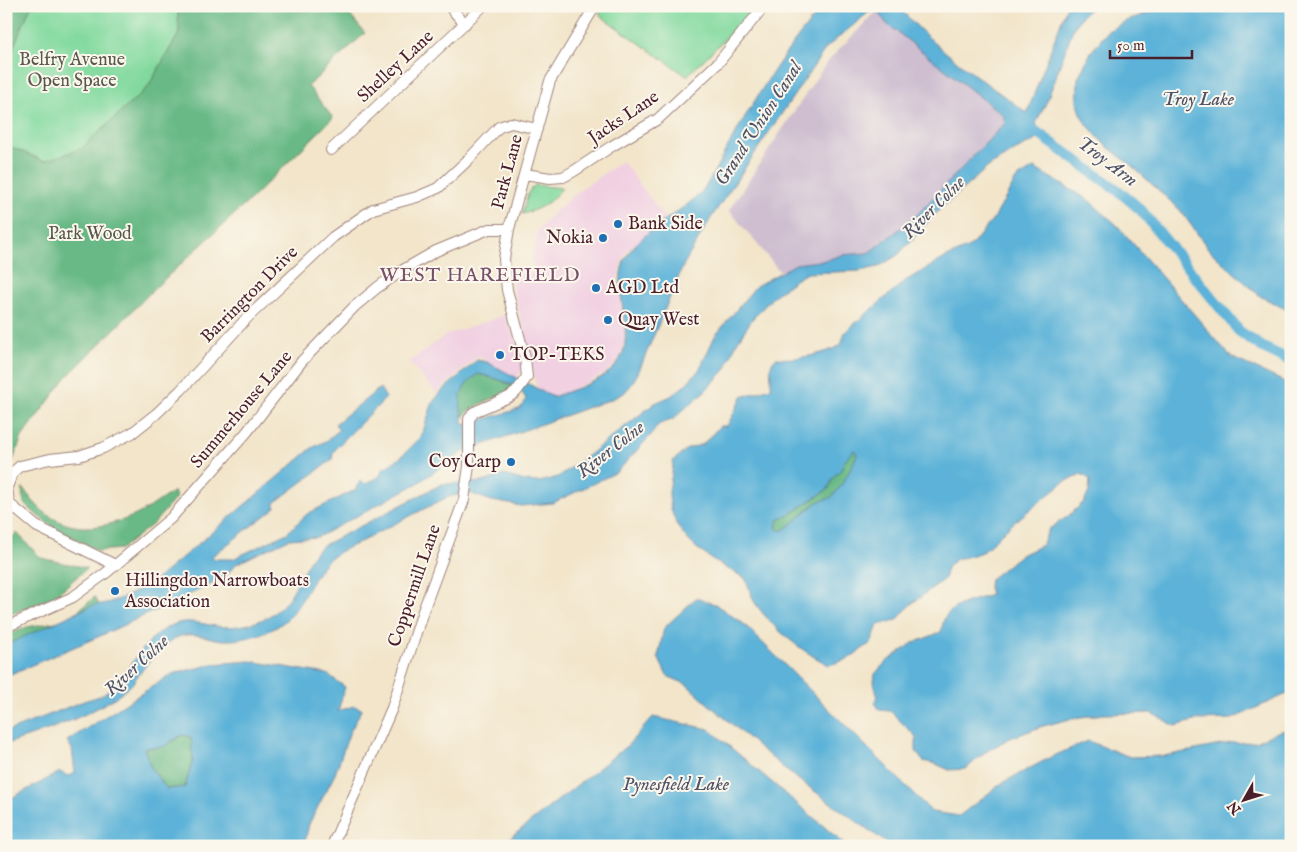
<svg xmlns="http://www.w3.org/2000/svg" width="1297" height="852" font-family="'IM FELL English',serif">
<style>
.built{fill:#f1d0e2}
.industrial{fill:#cebed0}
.green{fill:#81d99e;stroke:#667c64}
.forest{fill:#68b985;stroke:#596c58}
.water{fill:#5bb2d8;stroke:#526882;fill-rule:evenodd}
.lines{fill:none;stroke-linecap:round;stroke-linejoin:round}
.canal{stroke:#5bb2d8;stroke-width:11}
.street-casing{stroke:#9e827a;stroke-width:12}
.street{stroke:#fff;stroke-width:10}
.poi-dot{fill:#1f6fb2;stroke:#fbf7ec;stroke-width:2}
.labels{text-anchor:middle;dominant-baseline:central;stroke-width:4;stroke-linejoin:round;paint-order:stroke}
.park-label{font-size:18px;fill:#5a574e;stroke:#fbf7ec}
.street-label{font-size:18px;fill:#4a1f2b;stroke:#fbf7ec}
.poi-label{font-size:18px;fill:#4a1f2b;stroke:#fbf7ec;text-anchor:start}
.water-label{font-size:19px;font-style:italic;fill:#505268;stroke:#fbf7ec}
.quarter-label{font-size:20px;letter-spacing:1px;fill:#78506a;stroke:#fbf7ec}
</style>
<rect width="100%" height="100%" fill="#fbf7ec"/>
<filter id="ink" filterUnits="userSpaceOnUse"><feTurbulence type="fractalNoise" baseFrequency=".02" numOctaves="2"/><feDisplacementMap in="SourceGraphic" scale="10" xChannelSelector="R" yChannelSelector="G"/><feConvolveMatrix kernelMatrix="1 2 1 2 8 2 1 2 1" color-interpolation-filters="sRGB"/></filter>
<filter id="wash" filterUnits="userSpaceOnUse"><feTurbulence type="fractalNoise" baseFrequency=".0096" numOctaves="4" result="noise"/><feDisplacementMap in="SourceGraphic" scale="20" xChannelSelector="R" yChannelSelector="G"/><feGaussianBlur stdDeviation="1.12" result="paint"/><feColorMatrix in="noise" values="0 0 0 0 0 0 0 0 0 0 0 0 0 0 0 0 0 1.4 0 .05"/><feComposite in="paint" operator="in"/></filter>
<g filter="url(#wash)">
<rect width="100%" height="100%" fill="#f2e5ca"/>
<path class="built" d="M622 161 665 218 626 252 620 267 617 283 625 327 624 340 621 354 616 363 607 372 586 383 553 397 537 388 511 279 536 272 532 260 538 230 554 212 580 190Z
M505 315 525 364 517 378 478 356 436 393 409 362 446 335Z"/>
<path class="industrial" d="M877 11 886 23 1003 115 1006 123 914 218 868 253 842 255 827 260 796 264 781 273 729 210 827 62Z"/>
<path class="green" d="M31 6H180L178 14 179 33 148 87 81 149 44 161 6 145V64Z
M605 6H756L740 24 687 76 599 15Z
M535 185 562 188C552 202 539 210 522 214L529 191Z"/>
<path class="forest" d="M6 6H31L6 64Z
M180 6H342L365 33 308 86 333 118 251 199 156 287 65 379 22 437 6 478V145L44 161 81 149 148 87 179 33 178 14Z
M478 374 500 380 514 387C497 400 477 401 463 417 457 395 459 388 478 374Z
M853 450 857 454C854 464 839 492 830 498 824 501 818 501 812 506 802 514 793 525 781 531L775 528 778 520 789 515 828 489 834 476 841 470 843 463Z
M23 488C48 525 77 535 120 521 126 519 132 517 138 514 150 508 162 499 174 491L176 498 153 524 121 549 98 551 53 527 37 515 25 504 22 495Z
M17 533 41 558 87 568 54 597 6 616V542Z
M95 597 99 605 66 637 6 671V636L27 627 66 620Z
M182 735 191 736 193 760 185 787 167 789 151 768 144 748 163 747Z"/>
<path class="water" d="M824 6H898C934 49 983 80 1027 113L1067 6H1097L1088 10 1081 17 1073 29 1047 101 1036 123 1042 137 1012 152 988 167 939 210 898 255 878 267 860 271 807 273 795 280 775 295 753 318 737 342 725 370 706 390 672 420 659 424 651 435 617 472 553 503 521 506 492 501 469 493 448 497C420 511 392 525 364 540 353 546 338 551 328 560 307 580 304 611 275 628 261 635 240 641 224 640 208 639 192 630 176 638 162 645 150 660 141 672 138 675 135 680 132 684 101 713 46 731 6 744V732C31 722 56 712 81 702 88 699 98 698 105 693 131 673 143 636 175 624 188 619 202 624 216 626 235 629 258 624 274 613 299 595 300 564 322 546L442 484 483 482 504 475 525 481 539 482 558 477 590 454 655 403 671 396 684 386 699 370 715 336 756 286 796 264 827 260 842 255 868 253 913 219 1005 123 1003 115 886 23 875 7 826 48 711 218 684 264 638 373 631 385 624 393 612 399 463 452 418 483 318 537 289 539 236 564 223 579 100 636 6 676V645L93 605C114 604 135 592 153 582L312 448 326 441 339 430 335 424 380 388 386 398 337 447 332 455 333 459 274 503 276 507 211 557 216 559H233L287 533 307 514 355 490 360 481 366 484 380 476 383 469 401 457 421 437 433 402 442 391 477 360 487 362 553 397C571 390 594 384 609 372 647 341 604 290 628 254 639 236 672 216 689 203 693 199 700 195 703 190 713 176 722 156 731 141 758 94 787 46 824 6ZM478 374C494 378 519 383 526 399L524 404 519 409 464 425C459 401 456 390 478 374Z
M1171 6H1291V312L1260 296 1210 251 1180 210 1132 166 1104 144 1084 121 1077 102 1078 78 1091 52 1108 31 1130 19Z
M1034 168 1087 199 1117 225 1231 357 1291 385V692L1232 719 1198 720 1175 726 1151 713 1103 714 1074 718 1043 726 1008 739 984 753 966 769 949 770 936 764 923 761 916 752V737L890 711 879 710 875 702 877 695 874 682 875 674 886 662 913 643 941 632C942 628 943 621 945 617 955 603 976 600 991 595L989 587 990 579 1021 555 1042 545 1049 529 1067 517 1084 502 1089 492 1090 479 1081 474 1064 482 1006 529 984 551 971 556 955 559 947 568 944 579 910 605 897 620 878 625 871 643 848 659 829 665C801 651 773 629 755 603 751 595 748 586 745 578 709 559 669 538 669 492 670 482 673 471 673 461L687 449 703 444 720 426H727L742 397 771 388C772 377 767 364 776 358 797 360 823 355 841 345L845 332 905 281 945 258 971 246 995 217 1016 179ZM854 450 857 454C854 464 839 492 830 498 825 500 820 500 815 504 804 512 794 524 781 531L776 528 778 520 789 515 828 489 834 476 841 470 843 463Z
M696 598 715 604 745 625 932 812 959 816 1002 783 1051 757 1088 741 1130 757 1164 756 1231 743 1255 742 1280 731 1291 730V846H891L792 775 707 703 686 684 667 676 658 657 664 628Z
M250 661 327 674 345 687 338 711 354 706 362 709 349 734 335 774 309 824 304 846H6V801L60 772 68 776 75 773 72 749 67 741 172 674 214 664ZM182 735 191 737 193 760 185 787 167 789 151 768 144 748 163 747Z
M653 717 709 729 847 846H500L628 745Z"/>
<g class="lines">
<path class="canal" d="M1031 128 1120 192 1141 210 1239 331 1262 347 1291 361"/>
</g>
</g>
<g filter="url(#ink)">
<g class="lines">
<g class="street-casing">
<path id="street" d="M449 6 465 24
M331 150 483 6
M525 174 550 178 563 177 574 171 612 146 658 119 718 63 764 6
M6 501 36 526 115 565
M9 503 7 487 13 472 20 466 50 459 79 456 103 448 132 433 156 414 181 390 247 318 333 237 373 209 417 197 438 188 468 160 499 127 511 123 537 129
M6 627 73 597 106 573 171 518 247 432 302 361 354 307 378 287 403 270 436 251 489 229H509
M332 846 392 708 423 611 464 500 469 466V419L474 412 509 397 516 392 527 377 525 358 507 290 504 259 509 229 550 81 595 6"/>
</g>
<use href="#street" class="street"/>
</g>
</g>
<g class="poi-dot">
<circle cx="618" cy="224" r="5"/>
<circle cx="603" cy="238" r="5"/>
<circle cx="596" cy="288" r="5"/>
<circle cx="608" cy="320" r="5"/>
<circle cx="500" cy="355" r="5"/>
<circle cx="511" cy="462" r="5"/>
<circle cx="115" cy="591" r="5"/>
</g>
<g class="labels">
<g class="park-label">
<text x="72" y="60">Belfry Avenue<tspan x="72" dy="21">Open Space</tspan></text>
<text x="90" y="234">Park Wood</text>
</g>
<g class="street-label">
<text transform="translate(396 67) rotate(-43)">Shelley Lane</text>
<text transform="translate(624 118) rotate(-34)">Jacks Lane</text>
<text transform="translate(508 172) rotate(-75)">Park Lane</text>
<text transform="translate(250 295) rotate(-45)">Barrington Drive</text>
<text transform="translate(242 410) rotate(-50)">Summerhouse Lane</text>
<text transform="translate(415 586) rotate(-71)">Coppermill Lane</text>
</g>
<g class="poi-label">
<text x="628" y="224">Bank Side</text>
<text x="593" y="238" text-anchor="end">Nokia</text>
<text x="606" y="288">AGD Ltd</text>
<text x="618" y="320">Quay West</text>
<text x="510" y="355">TOP-TEKS</text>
<text x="501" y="462" text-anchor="end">Coy Carp</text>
<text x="125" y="581">Hillingdon Narrowboats<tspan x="125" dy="21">Association</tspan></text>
</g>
<g class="water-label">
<text x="1198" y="100">Troy Lake</text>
<text transform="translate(759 124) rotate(-57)">Grand Union Canal</text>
<text transform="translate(1107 162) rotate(37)">Troy Arm</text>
<text transform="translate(934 208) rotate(-45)">River Colne</text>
<text transform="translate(611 450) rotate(-38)">River Colne</text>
<text transform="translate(137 666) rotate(-43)">River Colne</text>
<text x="676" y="785">Pynesfield Lake</text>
</g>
<g class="quarter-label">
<text x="480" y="275">WEST HAREFIELD</text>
</g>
</g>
<rect width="1297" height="852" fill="none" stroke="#fbf7ec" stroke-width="25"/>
<g transform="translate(1244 800) rotate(231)" stroke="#fbf7ec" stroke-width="4" paint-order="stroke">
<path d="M0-4L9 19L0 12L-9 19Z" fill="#4a1f2b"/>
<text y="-8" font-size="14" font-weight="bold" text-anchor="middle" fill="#4a1f2b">N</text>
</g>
<path d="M1110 50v8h82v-8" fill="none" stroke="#4a1f2b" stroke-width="2.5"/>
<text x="1117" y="50" font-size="15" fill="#4a1f2b" stroke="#fbf7ec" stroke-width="4" paint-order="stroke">50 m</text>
</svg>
